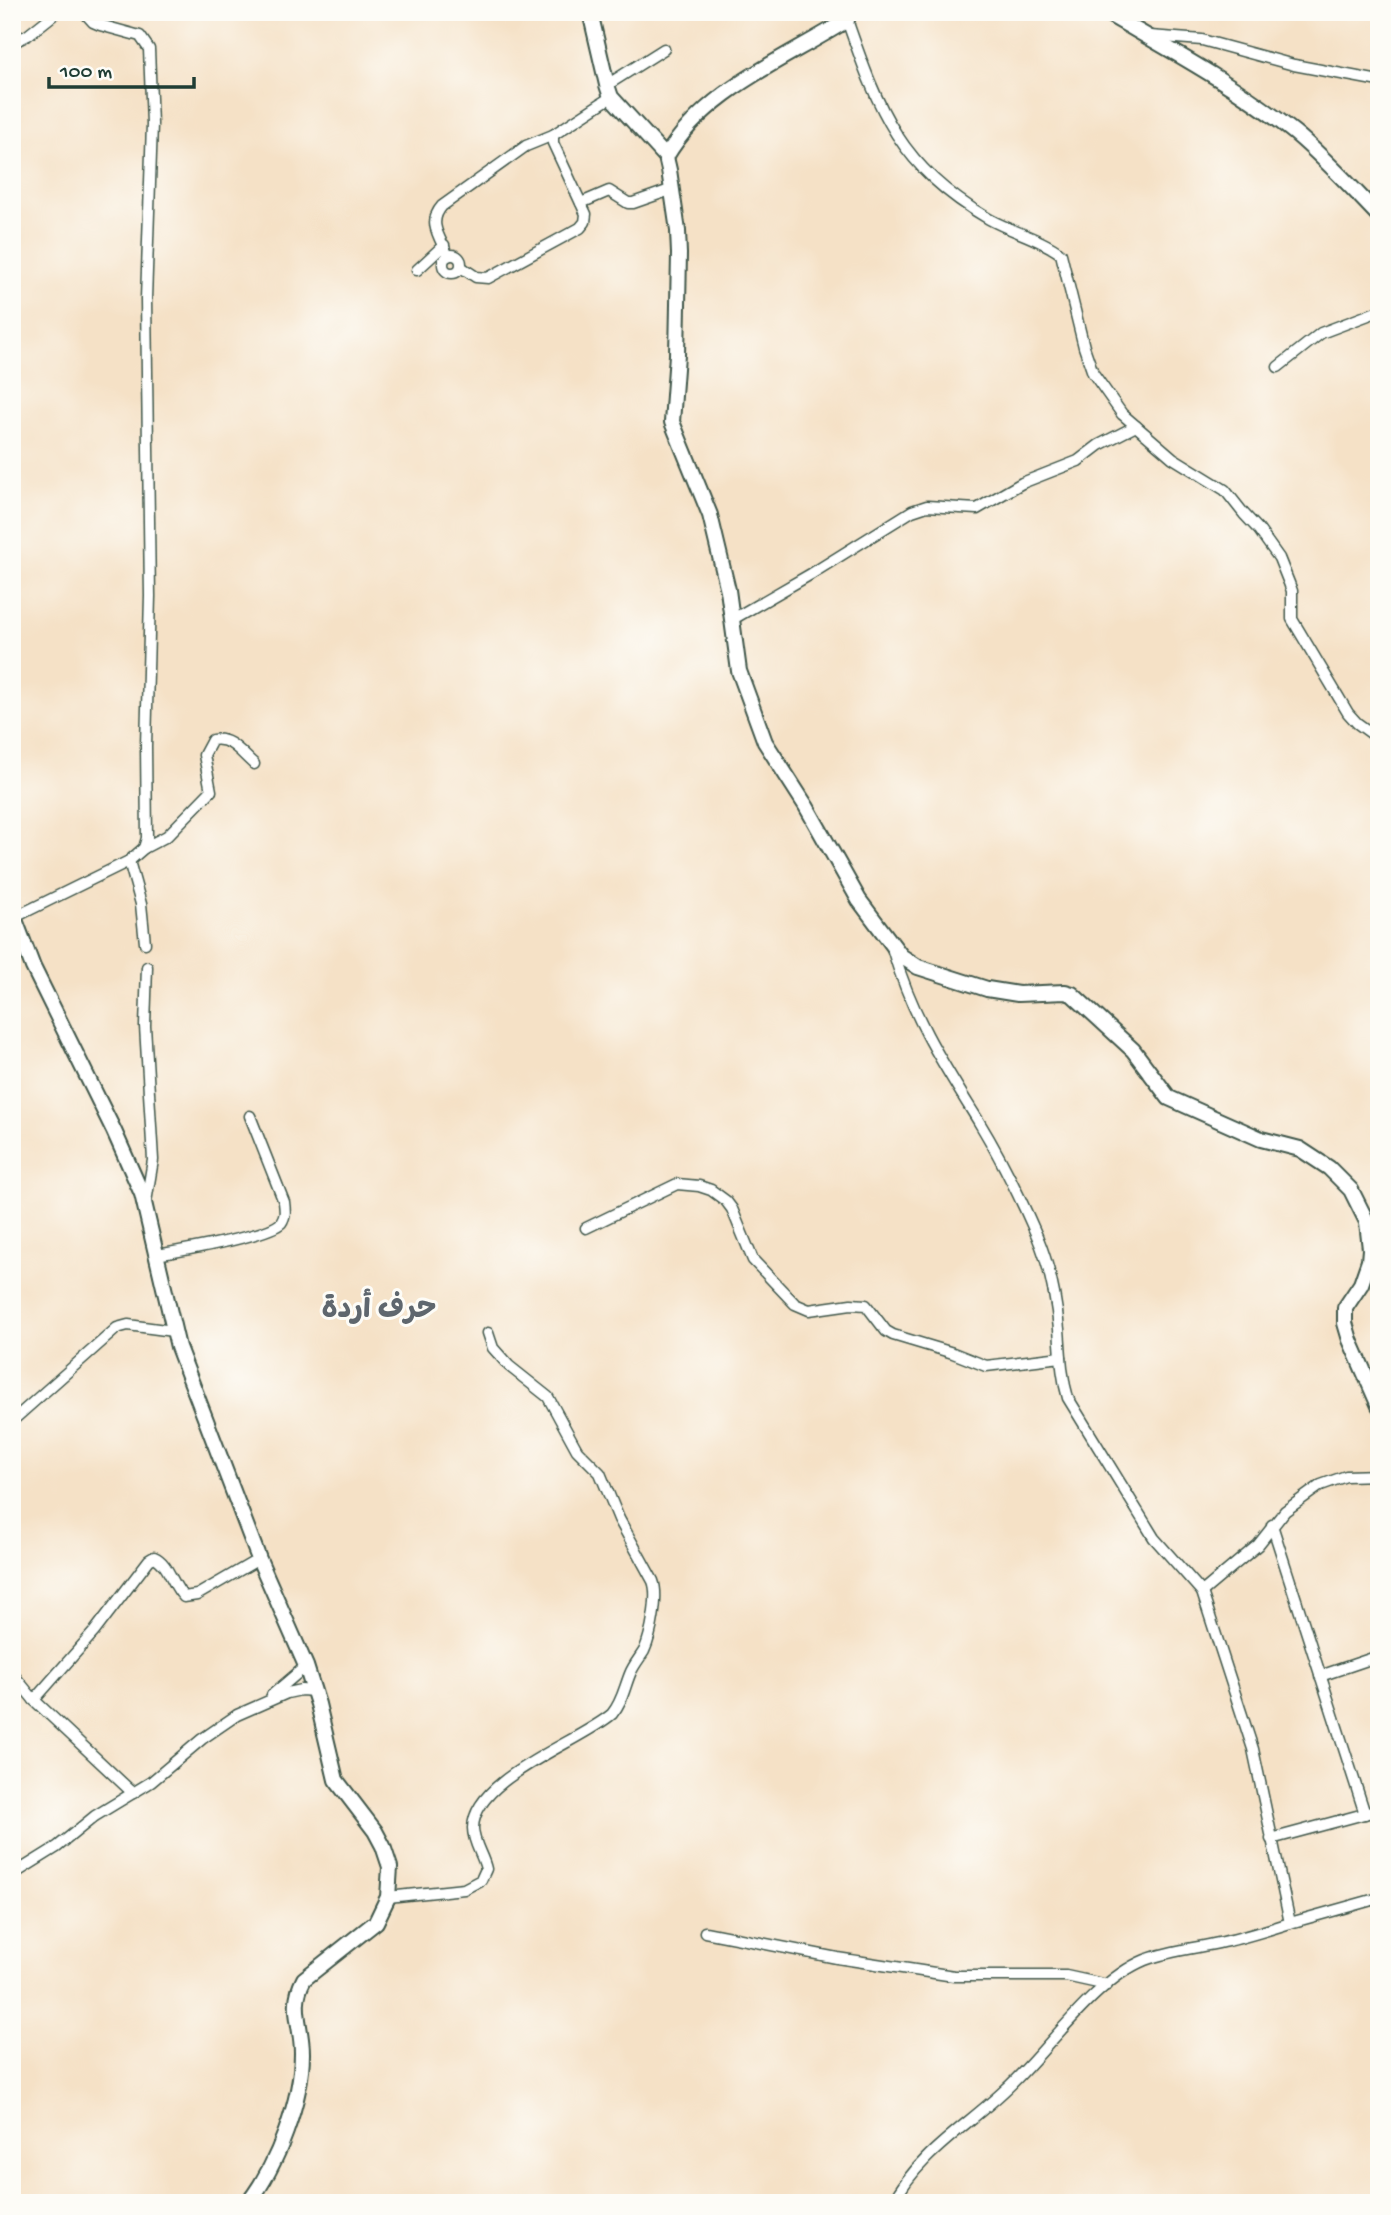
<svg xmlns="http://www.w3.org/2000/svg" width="1391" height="2215" font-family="'Gochi Hand','Playpen Sans Arabic',sans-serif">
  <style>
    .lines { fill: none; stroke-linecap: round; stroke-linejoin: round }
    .street-casing { stroke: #3f564a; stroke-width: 13 }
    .secondary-casing { stroke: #3f564a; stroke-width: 18 }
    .street { stroke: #fff; stroke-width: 10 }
    .secondary { stroke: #fff; stroke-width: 14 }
    .labels { text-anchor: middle; stroke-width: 6; stroke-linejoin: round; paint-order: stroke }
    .quarter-label { font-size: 30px; font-weight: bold; fill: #5f676e; stroke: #fdfcf7 }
  </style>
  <rect width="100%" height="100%" fill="#fdfcf7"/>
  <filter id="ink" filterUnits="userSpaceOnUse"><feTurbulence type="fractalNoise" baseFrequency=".0143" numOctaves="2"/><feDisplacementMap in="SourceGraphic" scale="14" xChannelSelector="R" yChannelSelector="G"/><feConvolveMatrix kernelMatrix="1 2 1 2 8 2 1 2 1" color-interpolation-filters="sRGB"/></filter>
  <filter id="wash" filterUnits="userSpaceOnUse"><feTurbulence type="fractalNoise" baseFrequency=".00686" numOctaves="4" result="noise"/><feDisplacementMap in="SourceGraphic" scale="28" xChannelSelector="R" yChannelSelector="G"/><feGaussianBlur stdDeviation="1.57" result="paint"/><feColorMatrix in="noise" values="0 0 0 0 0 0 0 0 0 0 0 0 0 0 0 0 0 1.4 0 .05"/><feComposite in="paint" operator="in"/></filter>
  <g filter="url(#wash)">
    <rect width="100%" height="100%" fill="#f5e1c6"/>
  </g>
  <g filter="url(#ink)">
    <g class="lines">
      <!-- street casing -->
      <g class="street-casing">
        <g id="street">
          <path d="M847,20C879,112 900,167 989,219C1012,232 1040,238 1061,254L1084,347L1093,373L1122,414L1173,458L1225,490L1244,514L1259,530L1279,558L1289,583L1292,591V619L1348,713L1357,723L1379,739"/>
          <path d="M1150,36L1202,40L1294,65L1379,81"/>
          <path d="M12,43L28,35L57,12"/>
          <path d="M607,85L664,49"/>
          <path d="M581,203L609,191L628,203H633L673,189"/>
          <circle cx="452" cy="264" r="9"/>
          <path d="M448,256C440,237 427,223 442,206L526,146L553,135L611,97"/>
          <path d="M461,267L476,277L488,278L580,228L585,222L586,214L553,143V135"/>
          <path d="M417,270L444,245"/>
          <path d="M1278,367L1321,333L1379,311"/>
          <path d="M733,619L811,574L912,511L927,506L977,509L1022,483L1078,461L1099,445L1136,426"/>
          <path d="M144,848L167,836L211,791L204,755L212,740C230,736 241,753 254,764"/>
          <path d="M129,861L141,904L145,943"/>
          <path d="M15,917L129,861L144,848L147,838L146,746L150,596L146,299L152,124L149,49L140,36L100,25L93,22L84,12"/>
          <path d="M893,951C913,1018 943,1064 979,1122C1001,1158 1020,1197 1037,1236C1050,1267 1056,1297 1059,1329C1061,1353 1061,1375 1068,1398L1154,1538L1202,1592L1253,1749L1290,1923L1379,1898"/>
          <path d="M146,1202L153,1160L145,1026L147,967"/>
          <path d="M586,1228L677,1184L699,1186L711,1190L726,1201L732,1209L753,1260L795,1304L809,1310L851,1304L866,1305L886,1331L893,1335L953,1353L986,1366L1061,1357"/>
          <path d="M157,1255C180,1251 268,1236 281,1223C286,1216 285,1210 284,1202L250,1116"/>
          <path d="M12,1421L117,1328L128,1325L173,1331"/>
          <path d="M1272,1525L1365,1814"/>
          <path d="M1202,1592L1258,1545L1285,1511L1321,1485L1346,1476L1379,1475"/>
          <path d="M12,1673L34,1700L133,1793"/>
          <path d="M1320,1676L1379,1656"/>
          <path d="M272,1695L306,1666"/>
          <path d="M34,1700L94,1632L149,1560L154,1557C169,1563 172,1586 184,1597L197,1595L259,1559"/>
          <path d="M1271,1839L1379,1810"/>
          <path d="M12,1875L57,1847L95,1816L151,1782L202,1739L237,1715L287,1693L301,1690L314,1691"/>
          <path d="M388,1897L464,1889L481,1880L486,1869C483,1855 473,1843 473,1828C474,1778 578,1743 612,1714C622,1702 624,1689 630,1674C633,1666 639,1659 644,1651C651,1636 659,1596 653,1581L619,1519L600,1473L577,1450L548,1397L509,1366L493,1348L488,1333"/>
          <path d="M705,1932L837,1958L954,1976H1066L1107,1985"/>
          <path d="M893,2203C917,2155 967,2126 1005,2090C1048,2051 1092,1982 1145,1960C1170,1950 1198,1948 1223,1942C1246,1937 1268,1930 1290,1923"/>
        </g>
      </g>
      <!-- secondary casing -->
      <g class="secondary-casing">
        <g id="secondary">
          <path d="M590,12L607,85L611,97L666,157L669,170L678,231L679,254L677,355L672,422L710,515L728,590L739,671L765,742L806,806L859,900L901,956L918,967L987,989L1018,994L1065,992L1072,994L1133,1050L1169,1098L1261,1139L1300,1149L1329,1168L1351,1190L1367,1222L1370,1249L1369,1261L1361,1284L1345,1308V1323L1350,1340L1379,1406"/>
          <path d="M1105,12C1170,50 1236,85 1295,133C1325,158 1352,188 1379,216"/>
          <path d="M666,157C705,90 784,60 847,20L846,12"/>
          <path d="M12,912L33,967L114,1131L142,1194L178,1347L259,1559L306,1666L318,1704L336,1780L375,1831L383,1846L390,1867L388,1897L376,1922L304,1979C289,2007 302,2024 302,2053C302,2100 277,2166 248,2203"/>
        </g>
      </g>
      <!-- street -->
      <use href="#street" class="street"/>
      <!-- secondary -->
      <use href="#secondary" class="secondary"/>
    </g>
  </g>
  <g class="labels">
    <!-- quarter labels -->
    <g class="quarter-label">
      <text x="379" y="1317">حرف أردة</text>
    </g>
  </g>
  <!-- margin -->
  <rect width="1391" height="2215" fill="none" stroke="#fdfcf7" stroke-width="42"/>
  <!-- scale -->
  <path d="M49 77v10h145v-10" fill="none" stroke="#1f3d34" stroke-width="3.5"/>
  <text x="60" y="77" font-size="21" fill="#1f3d34" stroke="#fdfcf7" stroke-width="5" paint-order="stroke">100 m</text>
</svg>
